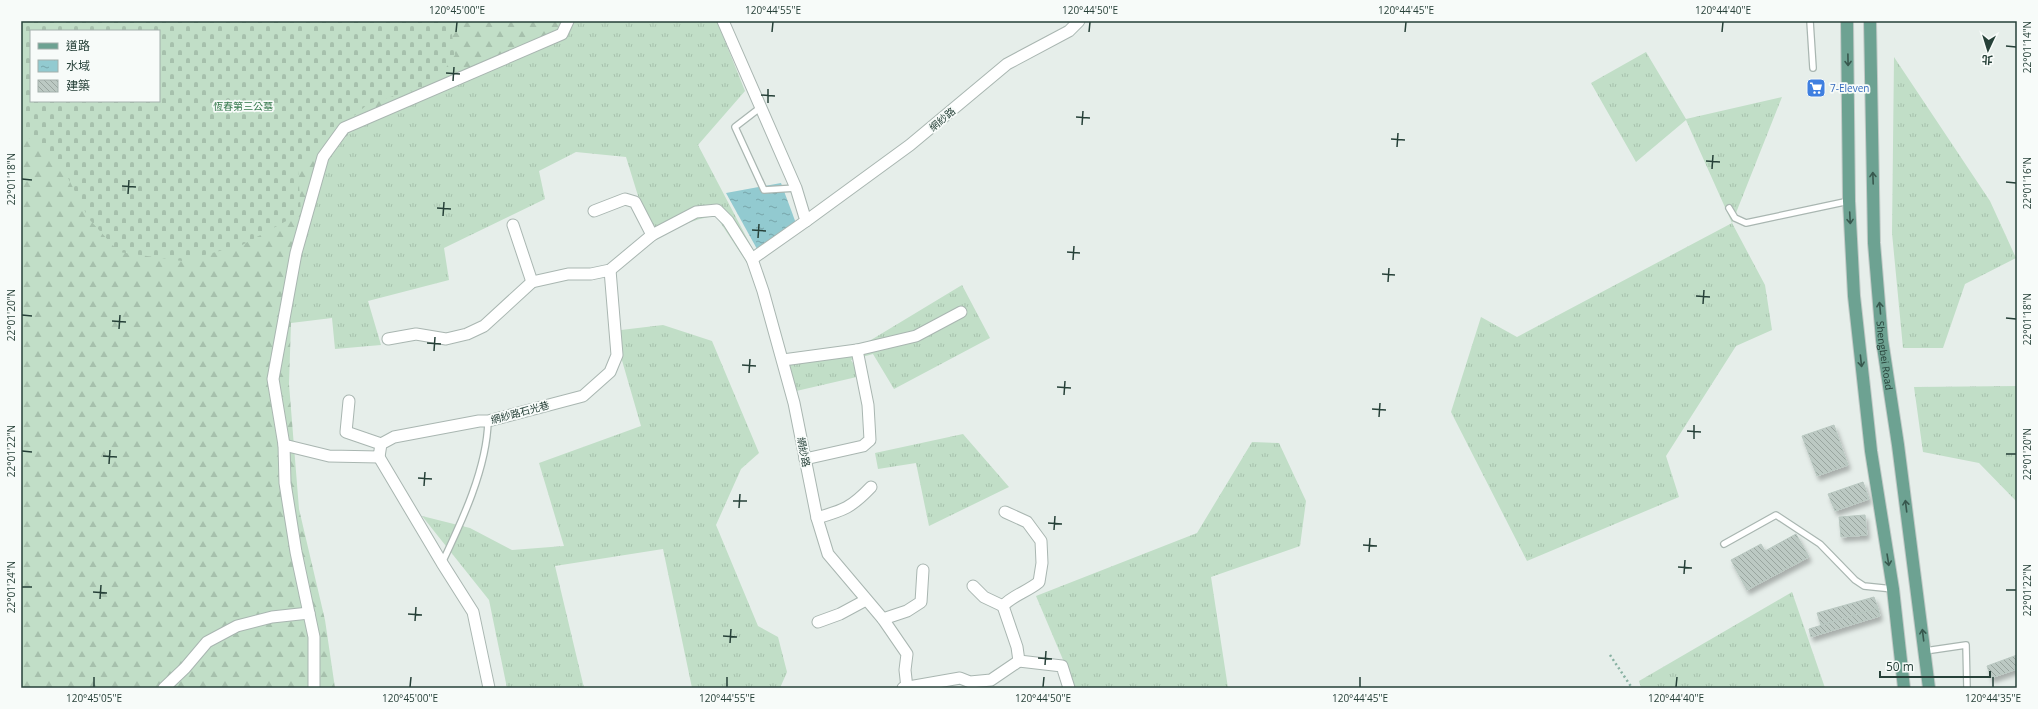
<svg xmlns="http://www.w3.org/2000/svg" width="2038" height="709" font-family="'Open Sans','Noto Sans TC',sans-serif">
  <style>
    .grass { fill: url(#grass-tufts) }
    .forest { fill: url(#forest-firs); fill-rule: evenodd }
    .cemetery { fill: url(#cemetery-stones); fill-rule: evenodd }
    .water { fill: url(#water-ripples) }
    .building { fill: url(#building-back-hatch); stroke: #b9c8c1; filter: url(#shadow) }
    .lines { fill: none; stroke-linecap: round; stroke-linejoin: round }
    .service-casing { stroke: #a9b6b1; stroke-width: 8 }
    .minor-casing { stroke: #a9b6b1; stroke-width: 13 }
    .primary-casing { stroke: #c2cac7; stroke-width: 14 }
    .path { stroke: #88b1a2; stroke-width: 2.5; stroke-dasharray: 2 3; stroke-linecap: butt }
    .service { stroke: #fff; stroke-width: 5.5 }
    .minor { stroke: #fff; stroke-width: 11 }
    .primary { stroke: #6da292; stroke-width: 12 }
    .oneway { stroke: #38584e }
    .ticks { fill: none; stroke: #264038; stroke-width: 1.5 }
    .labels { text-anchor: middle; stroke-width: 3.5; stroke-linejoin: round; paint-order: stroke }
    .shop-label { font-size: 10px; fill: #366cbe; stroke: #f7fbf9; text-anchor: start }
    .park-label { font-size: 10px; fill: #317648; stroke: #f7fbf9 }
    .street-label { font-size: 10px; fill: #264038; stroke: #f7fbf9 }
    .neatline { fill: none; stroke: #264038; stroke-width: 1.5 }
    .ticks-label { font-size: 10px; text-anchor: middle; fill: #264038 }
  </style>
  <defs>
    <pattern id="grass-tufts" width="24" height="20" patternUnits="userSpaceOnUse"><rect width="24" height="20" fill="#c1dec7"/><path d="M3 7l-1-3M5 7V3M7 7l1-3M15 17l-1-3M17 17v-4M19 17l1-3" fill="none" stroke="#a6c0ac"/></pattern>
    <pattern id="forest-firs" width="22" height="20" patternUnits="userSpaceOnUse"><rect width="22" height="20" fill="#c1dec7"/><path d="M5 1l3.5 6h-7zM16 11l3.5 6h-7z" fill="#a6c0ac"/></pattern>
    <pattern id="cemetery-stones" width="16" height="16" patternUnits="userSpaceOnUse"><rect width="16" height="16" fill="#c1dec7"/><path d="M2 7V4a2 2 0 0 1 4 0v3zM10 15v-3a2 2 0 0 1 4 0v3z" fill="#a6c0ac"/></pattern>
    <pattern id="water-ripples" width="26" height="14" patternUnits="userSpaceOnUse"><rect width="26" height="14" fill="#92cad0"/><path d="M2 4q2-2 4 0t4 0M15 11q2-2 4 0t4 0" fill="none" stroke="#77a5aa"/></pattern>
    <pattern id="building-back-hatch" width="6" height="6" patternUnits="userSpaceOnUse"><rect width="6" height="6" fill="#bcc9c3"/><path d="M-1 5l2 2M0 0l6 6M5-1l2 2" fill="none" stroke="#99a59f"/></pattern>
    <filter id="shadow"><feDropShadow dx="2.5" dy="4.5" stdDeviation="2" flood-color="#0004"/></filter>
  </defs>
  <rect width="100%" height="100%" fill="#e6eeea"/>
  <!-- grass -->
  <g class="grass">
    <path d="M570,21H717L745,91L698,145L760,263L751,269L716,216C693,218 671,230 652,241L626,157L576,152L539,171L545,199L444,248L449,280L368,301L381,345L335,349L332,318L291,323L290,268L323,157L371,115Z"/>
    <path d="M1646,52L1686,119L1782,97L1732,223L1765,285L1772,330L1736,346L1666,456L1679,497L1527,561L1451,412L1481,317L1517,337L1732,223L1686,120L1636,162L1591,83Z"/>
    <path d="M1894,57L1990,201L2016,258L1965,284L1943,348H1903L1892,233Z"/>
    <path d="M962,285L990,338L894,389L873,354L851,360L861,376L792,392L787,364L866,343Z"/>
    <path d="M663,325L712,341L759,453L741,469L716,525L758,626L778,637L787,672L780,688H692L663,549L555,566L584,688H507L489,600L422,516L470,528L512,550L564,546L539,463L641,426L621,357V330Z"/>
    <path d="M2017,386V502L1979,463L1923,452L1914,387Z"/>
    <path d="M963,434L1009,487L929,526L916,463L878,469L875,453Z"/>
    <path d="M1252,442L1279,443L1306,501L1300,546L1211,577L1228,688H1075L1036,596L1197,533Z"/>
    <path d="M1792,592L1825,688H1641L1639,681Z"/>
  </g>
  <!-- forest -->
  <path class="forest" d="M21,21H570L562,34L371,115L323,157L296,253L291,323L289,384L299,509L325,620L335,688H21ZM31,31H159V101H31Z"/>
  <!-- cemetery -->
  <path class="cemetery" d="M21,21H450L455,55L435,83L368,104L335,132L298,170L301,213L242,245L182,261L119,252L89,219L66,174L42,145L21,134ZM31,31H159V101H31Z"/>
  <!-- water -->
  <path class="water" d="M781,183L797,226L757,249L726,193Z"/>
  <!-- building -->
  <g class="building">
    <path d="M1834,425L1848,465L1817,476L1802,436Z"/>
    <path d="M1863,482L1869,499L1835,511L1828,494Z"/>
    <path d="M1865,515L1867,535L1841,537L1839,517Z"/>
    <path d="M1796,534L1809,557L1747,590L1731,560L1761,544L1765,551Z"/>
    <path d="M1874,597L1878,608L1821,625L1817,613Z"/>
    <path d="M1878,608L1880,616L1811,637L1809,629Z"/>
    <path d="M2017,655V669L1991,678L1987,666Z"/>
  </g>
  <g class="lines">
    <!-- service casing -->
    <g class="service-casing">
      <g id="service">
        <path d="M1810,21L1813,68"/>
        <path d="M761,107L735,127L764,190L796,188"/>
        <path d="M1729,208L1735,218L1746,223L1849,201"/>
        <path d="M1724,544L1776,515L1820,544L1855,580L1864,586L1893,589"/>
        <path d="M442,563C462,521 487,468 488,421"/>
        <path d="M1925,651L1966,645L1967,688"/>
      </g>
    </g>
    <!-- minor casing -->
    <g class="minor-casing">
      <g id="minor">
        <path d="M723,21L796,188L806,221L752,259"/>
        <path d="M594,211L625,199L635,202L652,235"/>
        <path d="M806,221L910,145L1007,64L1069,31L1079,21"/>
        <path d="M513,225L532,282"/>
        <path d="M388,339L416,334L446,339L467,334L484,326L532,282L568,274H591L610,270L652,235L696,212L717,210L728,221L752,259L763,291L794,403L817,518L828,554L883,619L907,654L905,670L907,688"/>
        <path d="M783,360L857,350L916,336L961,312"/>
        <path d="M349,401L346,432L381,444"/>
        <path d="M284,445L329,456L379,457L381,444L394,437L479,421H488L583,396L610,372L617,355L610,270"/>
        <path d="M379,457L442,563L473,612L489,688"/>
        <path d="M805,459L863,446L870,440L868,405L857,350"/>
        <path d="M817,518C844,510 851,508 871,487"/>
        <path d="M973,586L984,597L1003,606"/>
        <path d="M883,619L907,611L921,602L923,570"/>
        <path d="M818,622L840,614L866,600"/>
        <path d="M1019,661L1062,666L1069,688"/>
        <path d="M164,688L185,668L207,642L237,626L272,617L309,613"/>
        <path d="M314,688V637L296,552L285,483L284,445L273,379L296,253L323,157L344,128L562,34L568,21"/>
        <path d="M903,688L960,678L970,682L991,680L1019,661L1017,647L1003,606C1013,595 1027,592 1039,582L1042,563L1041,541L1027,522L1005,512"/>
      </g>
    </g>
    <!-- primary casing -->
    <g class="primary-casing">
      <g id="primary">
        <path d="M1847,21L1849,201L1854,296L1871,451L1893,589L1904,688"/>
        <path id="s1" d="M1870,21L1874,243L1882,340L1898,445L1929,688"/>
      </g>
    </g>
    <!-- path -->
    <path class="path" d="M1610,655L1632,688"/>
    <!-- service -->
    <use href="#service" class="service"/>
    <!-- minor -->
    <use href="#minor" class="minor"/>
    <!-- primary -->
    <use href="#primary" class="primary"/>
  </g>
  <!-- one-way arrows -->
  <defs><path id="oneway-shaft" d="M-6 0H5M1.5-3L5.5 0L1.5 3" fill="none" stroke-width="1.6" stroke-linecap="round" stroke-linejoin="round"/></defs>
  <g class="oneway">
    <use href="#oneway-shaft" transform="translate(1848 60) rotate(89)"/>
    <use href="#oneway-shaft" transform="translate(1873 178) rotate(-92)"/>
    <use href="#oneway-shaft" transform="translate(1850 218) rotate(87)"/>
    <use href="#oneway-shaft" transform="translate(1880 308) rotate(-95)"/>
    <use href="#oneway-shaft" transform="translate(1861 361) rotate(84)"/>
    <use href="#oneway-shaft" transform="translate(1906 506) rotate(-97)"/>
    <use href="#oneway-shaft" transform="translate(1888 560) rotate(81)"/>
    <use href="#oneway-shaft" transform="translate(1923 635) rotate(-97)"/>
  </g>
  <!-- ticks -->
  <path class="ticks" d="M456,32L457,22M772,32L773,22M1089,32L1090,22M1405,32L1406,22M1722,32L1723,22M2006,46L2016,47M446,73L460,74M453,81L454,67M761,95L775,96M768,103V89M1076,117L1090,118M1082,125L1083,111M1391,139L1405,140M1397,147L1398,133M1706,161L1720,162M1712,169L1713,155M22,179L32,180M2006,182L2016,183M122,186L136,187M128,194L129,180M437,208L451,209M443,216L444,202M752,230L766,231M758,238L759,224M1067,252L1080,253M1073,260L1074,246M1382,274L1395,275M1388,282L1389,268M1696,296L1710,297M1703,304L1704,290M22,315L32,316M2006,318L2016,319M112,321L126,322M119,329L120,315M427,343L441,344M434,351L435,337M742,365L756,366M749,373L750,359M1057,387L1071,388M1064,395L1065,381M1372,409L1386,410M1379,417L1380,403M1687,431L1701,432M1694,439V425M22,451L32,452M2006,454H2016M103,456L117,457M109,464L110,450M418,478L432,479M424,486L425,472M733,501H747M739,508L740,494M1048,523L1062,524M1054,530L1055,516M1363,545L1377,546M1369,552L1370,538M1678,567L1692,568M1684,574L1685,560M22,587H32M2006,590H2016M93,592L107,593M100,599L101,585M408,614L422,615M415,621L416,607M723,636L737,637M730,643L731,629M1038,658L1052,659M1045,665L1046,651M94,687V677M410,687L411,677M727,687V677M1043,687L1044,677M1360,687V677M1676,687L1677,677M1993,687V677"/>
  <!-- icons -->
  <defs>
    <g id="supermarket-square" transform="scale(1)"><rect x="-9" y="-9" width="18" height="18" rx="4" fill="#3f7fe0" stroke="#f7fbf9"/><path d="M-6-5.5h2.5l.6 2H6L4.5 2H-2.5L-4.4-4H-6ZM-1.5 3.2a1.3 1.3 0 1 0 .1 0ZM3 3.2a1.3 1.3 0 1 0 .1 0Z" fill="#fff"/></g>
  </defs>
  <g fill-rule="evenodd">
    <use href="#supermarket-square" x="1816" y="88"/>
  </g>
  <g class="labels">
    <!-- shop labels -->
    <g class="shop-label">
      <text x="1830" y="92">7-Eleven</text>
    </g>
    <!-- park labels -->
    <g class="park-label">
      <text x="243" y="110">恆春第三公墓</text>
    </g>
    <!-- street labels -->
    <g class="street-label">
      <text transform="translate(942 119) rotate(-40)" y="4">網紗路</text>
      <text dy="4" stroke="none"><textPath href="#s1" startOffset="335">Shengbei Road</textPath></text>
      <text transform="translate(520 412) rotate(-15)" y="4">網紗路石光巷</text>
      <text transform="translate(804 452) rotate(79)" y="4">網紗路</text>
    </g>
  </g>
  <!-- border -->
  <rect width="2038" height="709" fill="none" stroke="#f7fbf9" stroke-width="44"/>
  <!-- legend -->
  <rect x="30" y="30" width="130" height="72" fill="#f7fbf9" stroke="#a3b0ac"/>
  <rect x="38" y="43" width="20" height="6" fill="#6da292" stroke="#a3b0ac"/>
  <text x="66" y="50" font-size="12" fill="#264038">道路</text>
  <rect x="38" y="60" width="20" height="12" fill="url(#water-ripples)" stroke="#a3b0ac"/>
  <text x="66" y="70" font-size="12" fill="#264038">水域</text>
  <rect x="38" y="80" width="20" height="12" fill="url(#building-back-hatch)" stroke="#a3b0ac"/>
  <text x="66" y="90" font-size="12" fill="#264038">建築</text>
  <!-- north arrow -->
  <g transform="translate(1988 50) rotate(184)" stroke="#f7fbf9" stroke-width="3" paint-order="stroke">
  <path d="M0-3L7 15L0 10L-7 15Z" fill="#264038"/>
  <text y="-6" font-size="11" font-weight="bold" text-anchor="middle" fill="#264038">北</text>
  </g>
  <!-- scale -->
  <path d="M1880 671v6h110v-6" fill="none" stroke="#264038" stroke-width="2"/>
  <text x="1886" y="671" font-size="12" fill="#264038" stroke="#f7fbf9" stroke-width="3" paint-order="stroke">50 m</text>
  <rect x="22" y="22" width="1994" height="665" class="neatline"/>
  <g class="ticks-label">
    <text x="457" y="14">120°45'00"E</text>
    <text x="773" y="14">120°44'55"E</text>
    <text x="1090" y="14">120°44'50"E</text>
    <text x="1406" y="14">120°44'45"E</text>
    <text x="1723" y="14">120°44'40"E</text>
    <text transform="translate(2027 47) rotate(-90)" y="4">22°01'14"N</text>
    <text transform="translate(11 179) rotate(-90)" y="4">22°01'18"N</text>
    <text transform="translate(2027 183) rotate(-90)" y="4">22°01'16"N</text>
    <text transform="translate(11 315) rotate(-90)" y="4">22°01'20"N</text>
    <text transform="translate(2027 319) rotate(-90)" y="4">22°01'18"N</text>
    <text transform="translate(11 451) rotate(-90)" y="4">22°01'22"N</text>
    <text transform="translate(2027 454) rotate(-90)" y="4">22°01'20"N</text>
    <text transform="translate(11 587) rotate(-90)" y="4">22°01'24"N</text>
    <text transform="translate(2027 590) rotate(-90)" y="4">22°01'22"N</text>
    <text x="94" y="702">120°45'05"E</text>
    <text x="410" y="702">120°45'00"E</text>
    <text x="727" y="702">120°44'55"E</text>
    <text x="1043" y="702">120°44'50"E</text>
    <text x="1360" y="702">120°44'45"E</text>
    <text x="1676" y="702">120°44'40"E</text>
    <text x="1993" y="702">120°44'35"E</text>
  </g>
</svg>
